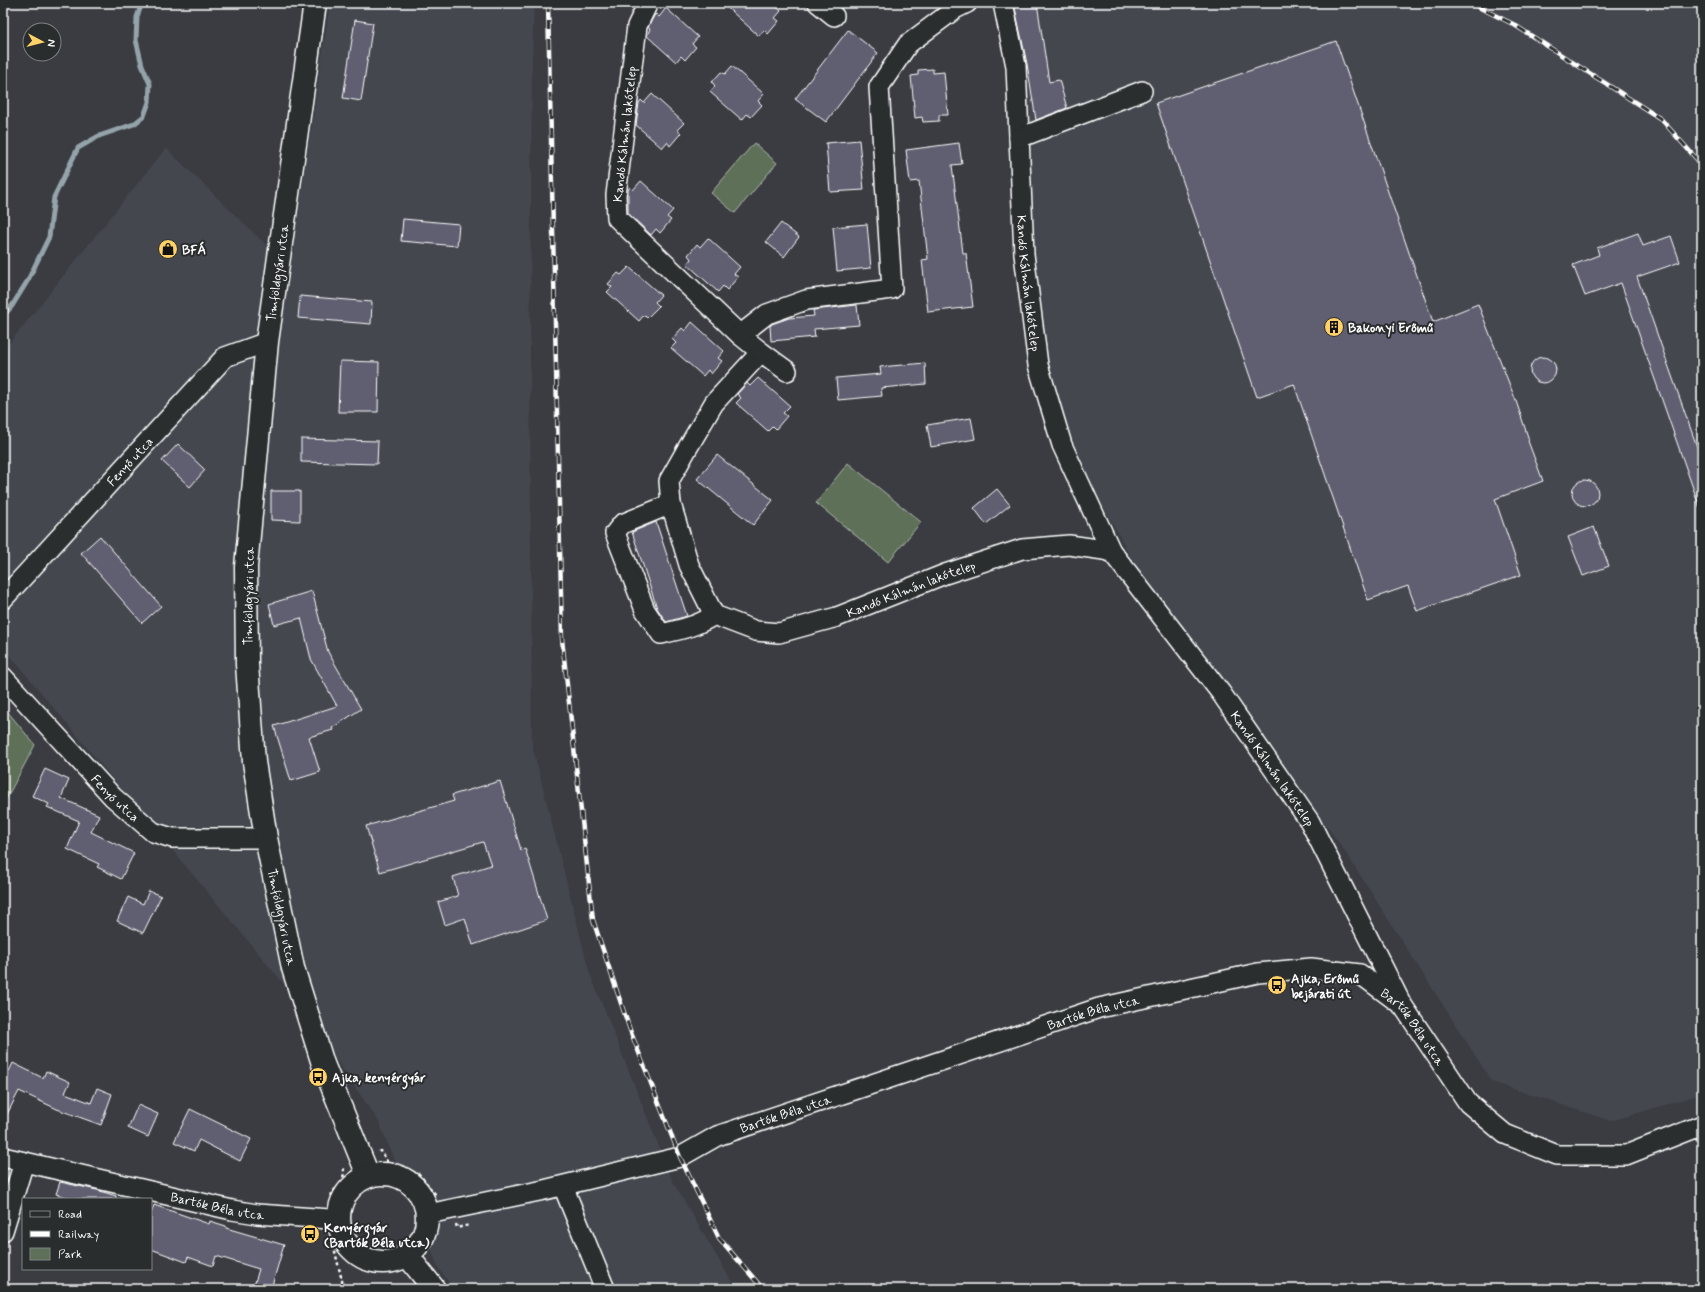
<svg xmlns="http://www.w3.org/2000/svg" width="1705" height="1292" font-family="Mynerve,sans-serif">
  <style>
    .built { fill: #454650 }
    .green { fill: #5e7059; stroke: #aeb8ac }
    .lines { fill: none; stroke-linecap: round; stroke-linejoin: round }
    .stream { stroke: #94a4aa; stroke-width: 5 }
    .building { fill: #5e5f71; stroke: #fff }
    .minor-casing { stroke: #fff; stroke-width: 22 }
    .major-casing { stroke: #fff; stroke-width: 25 }
    .path { stroke: #fff; stroke-width: 2.5; stroke-dasharray: 3 3; stroke-linecap: butt }
    .minor { stroke: #2a2d2e; stroke-width: 19 }
    .major { stroke: #2a2d2e; stroke-width: 22 }
    .rail-casing { stroke: #fff; stroke-width: 4.5 }
    .rail { stroke: #2a2d2e; stroke-width: 3; stroke-dasharray: 9; stroke-linecap: butt }
    .labels { text-anchor: middle; stroke-width: 4; stroke-linejoin: round; paint-order: stroke }
    .street-label { font-size: 13px; fill: #fff; stroke: #2a2d2e }
    .poi-label { font-size: 13px; font-weight: bold; fill: #fff; stroke: #2a2d2e; text-anchor: start }
  </style>
  <rect width="100%" height="100%" fill="#3a3c42"/>
  <filter id="ink" filterUnits="userSpaceOnUse"><feTurbulence type="fractalNoise" baseFrequency=".025" numOctaves="2"/><feDisplacementMap in="SourceGraphic" scale="8" xChannelSelector="R" yChannelSelector="G"/><feConvolveMatrix kernelMatrix="1 2 1 2 8 2 1 2 1" color-interpolation-filters="sRGB"/></filter>
  <g filter="url(#ink)">
    <!-- built -->
    <g class="built">
      <path d="M330,3H534L532,62L530,355L532,744L589,971L673,1182L736,1289H454L439,1269L379,1122L283,983L3,647V351L166,148L290,268Z"/>
      <path d="M1011,3H1702V1094L1611,1121L1492,1082L1342,847L1152,596L1065,436L1032,291Z"/>
    </g>
    <!-- green -->
    <g class="green">
      <path d="M754,143L777,163L735,213L711,193Z"/>
      <path d="M848,463L921,522L888,562L816,503Z"/>
      <path d="M3,706L35,745L3,805Z"/>
      <path d="M1702,1282V1289H1683Z"/>
    </g>
    <g class="lines">
      <!-- stream -->
      <path class="stream" d="M3,316L12,306L28,280L49,237L54,197L78,148L99,136L134,124L144,116L149,102L150,84L142,65L136,40L137,17L142,3"/>
    </g>
    <!-- building -->
    <g class="building">
      <path d="M722,3H772L781,11L775,18L779,21L768,34L764,30L759,36Z"/>
      <path d="M1014,3H1037L1049,82L1059,80L1067,108L1036,120L1027,64Z"/>
      <path d="M666,8L698,37L692,44L696,47L685,60L681,56L676,62L647,36L650,29L648,27L654,16L656,14L659,17Z"/>
      <path d="M355,20L373,23L361,101L343,98Z"/>
      <path d="M848,30L878,53L826,122L795,99Z"/>
      <path d="M1336,41L1433,322L1478,304L1516,401L1529,440L1528,441L1543,481L1495,499L1521,575L1417,611L1408,586L1368,600L1294,384L1257,397L1156,103Z"/>
      <path d="M732,66L764,94L758,101L762,105L751,117L747,114L742,120L710,92L715,86L712,82L721,72L725,74Z"/>
      <path d="M933,69V73L944,72L948,115H939V121L923,122L922,117L915,118L911,76L918,75V70Z"/>
      <path d="M652,94L684,123L677,130L681,133L670,146L667,142L662,148L636,125L639,103L641,100L644,103Z"/>
      <path d="M859,140L864,190L830,192L826,143Z"/>
      <path d="M959,143L962,164L952,165L963,253H966L973,307L928,312L922,260L928,259L919,181L910,182L906,150Z"/>
      <path d="M641,181L673,210L667,217L671,220L660,233L656,229L651,235L628,213V190L630,187L633,190Z"/>
      <path d="M403,219L459,224L457,246L401,241Z"/>
      <path d="M781,223L799,237L784,257L766,242Z"/>
      <path d="M867,224L871,268L837,271L833,227Z"/>
      <path d="M1638,233L1643,246L1671,236L1680,262L1637,277L1702,461V508H1700L1621,283L1585,296L1573,265L1599,255L1597,248Z"/>
      <path d="M708,238L740,267L734,274L738,277L727,290L723,286L718,292L687,264L691,259L688,255L697,244L700,247Z"/>
      <path d="M629,267L661,295L655,302L659,306L647,318L644,315L639,321L607,292L612,287L608,284L618,273L621,275Z"/>
      <path d="M300,296L372,302L371,324L298,318Z"/>
      <path d="M857,305L859,325L814,329L815,337L771,341L770,326L772,324L789,318L814,316L813,310Z"/>
      <path d="M692,322L724,351L718,358L722,361L711,374L708,370L703,376L671,348L676,343L672,339L682,328L685,331Z"/>
      <circle cx="1543" cy="370" r="13"/>
      <path d="M340,361L379,362L378,412H338Z"/>
      <path d="M925,363L926,384L881,388L882,396L838,400L836,378L881,374L880,367Z"/>
      <path d="M758,378L790,406L783,413L787,416L776,429L773,426L768,431L736,403L741,398L737,394L747,383L750,386Z"/>
      <path d="M971,418L975,439L931,447L927,425Z"/>
      <path d="M301,439L378,441L377,464L301,462Z"/>
      <path d="M178,444L205,470L190,487L162,461Z"/>
      <path d="M717,455L773,500L753,525L697,479Z"/>
      <circle cx="1585" cy="493" r="13"/>
      <path d="M997,489L1010,505L986,524L974,508Z"/>
      <path d="M271,491H300V521L271,520Z"/>
      <path d="M656,522L687,616L666,622L657,608L632,532Z"/>
      <path d="M1594,527L1609,566L1583,576L1568,537Z"/>
      <path d="M100,536L161,606L142,623L81,553Z"/>
      <path d="M312,591L328,652L361,709L332,728L333,730L309,737L320,772L291,781L274,726L337,706L311,659L301,618L274,625L269,604Z"/>
      <path d="M45,769L69,780L61,798L99,815L91,832L134,853L121,879L97,867L99,864L67,849L79,821L47,807L49,804L32,796Z"/>
      <path d="M500,781L521,850L525,848L547,920L473,945L465,918L445,925L438,902L458,896L453,877L491,865L483,842L380,872L366,826L454,801L452,795Z"/>
      <path d="M149,891L161,896L143,933L117,921L128,897L143,904Z"/>
      <path d="M13,1063L43,1078L46,1071L70,1082L65,1093L91,1103L97,1088L112,1094L101,1125L57,1109L19,1091L3,1122V1084Z"/>
      <path d="M138,1105L158,1114L148,1137L128,1128Z"/>
      <path d="M190,1109L251,1139L240,1161L199,1140L194,1151L174,1142Z"/>
      <path d="M60,1182L97,1190L116,1196V1199H73L56,1194Z"/>
      <path d="M154,1205L209,1224L210,1221L226,1226V1228L284,1245L271,1289H253L259,1269L216,1256L213,1266L188,1257L186,1262L151,1249V1214Z"/>
    </g>
    <g class="lines">
      <!-- minor casing -->
      <g class="minor-casing">
        <g id="minor">
          <path id="s1" d="M648,3L637,26L616,195L617,218L740,335L761,352L714,403L687,449L669,481L671,504L689,565L714,615L756,631L779,633L837,617L945,574L1022,549L1069,545L1111,551"/>
          <path d="M818,3L834,16"/>
          <path id="s2" d="M1003,3L1016,66L1024,254L1038,365L1062,445L1111,551L1221,693L1310,822L1401,1003"/>
          <path d="M1019,138L1142,91"/>
          <path d="M740,335L767,314L806,300L892,289L879,87L908,44L955,9L967,3"/>
          <path d="M761,352L787,371"/>
          <path d="M671,504L622,524L615,533L645,610L661,634C679,630 698,626 714,615"/>
          <path id="s3" d="M3,599L225,357L267,342"/>
          <path id="s4" d="M3,677L113,797L153,832L172,838H266"/>
          <path id="s5" d="M3,1157L232,1210L257,1214L330,1219L339,1223"/>
          <path d="M563,1186L605,1289"/>
          <path id="s6" d="M428,1214L544,1190L680,1157L717,1136L1099,1008L1258,973L1311,968L1360,974L1403,1006L1468,1103L1505,1134L1557,1155H1626L1702,1125"/>
          <path d="M3,1231L24,1162"/>
        </g>
      </g>
      <!-- major casing -->
      <g class="major-casing">
        <g id="major">
          <path id="s7" d="M315,3L267,342L246,567L247,664L254,762L266,838L293,968L323,1064L368,1175"/>
          <circle cx="383" cy="1218" r="44"/>
          <path d="M407,1255L434,1289"/>
        </g>
      </g>
      <!-- path -->
      <g class="path">
        <path d="M379,1152L381,1151L388,1163L419,1174L436,1195"/>
        <path d="M331,1202L332,1192L343,1183L344,1167"/>
        <path d="M456,1224L457,1228L469,1225"/>
        <path d="M332,1239L344,1289"/>
      </g>
      <!-- minor -->
      <use href="#minor" class="minor"/>
      <!-- major -->
      <use href="#major" class="major"/>
      <!-- rail casing -->
      <g class="rail-casing">
        <g id="rail">
          <path d="M548,3L562,639L593,920L630,1030L680,1157L719,1238L763,1289"/>
          <path d="M1470,3L1513,24L1661,119L1702,165"/>
        </g>
      </g>
      <!-- rail -->
      <use href="#rail" class="rail"/>
    </g>
  </g>
  <!-- icons -->
  <defs>
    <g id="shop-disc" transform="scale(1)"><circle r="9.5" fill="#ffd166" stroke="#2a2d2e"/><path d="M-5-2.5h2.3a2.7 3.5 0 0 1 5.4 0H5L5.5 6h-11ZM-1.5-2.5h3a1.5 2.3 0 0 0-3 0Z" fill="#111"/></g>
    <g id="building-disc" transform="scale(1)"><circle r="9.5" fill="#ffd166" stroke="#2a2d2e"/><path d="M-4-6H4V6H1V3H-1V6H-4ZM-2.5-4.3h1.7v1.8h-1.7ZM.8-4.3h1.7v1.8H.8ZM-2.5-1h1.7V.8h-1.7ZM.8-1h1.7V.8H.8Z" fill="#111"/></g>
    <g id="bus-disc" transform="scale(1)"><circle r="9.5" fill="#ffd166" stroke="#2a2d2e"/><path d="M-5-6H5V4H4V6H2V4H-2V6H-4V4H-5ZM-3.5-4V0h7V-4ZM-3.5 1.2v1.5H-2V1.2ZM2 1.2v1.5H3.5V1.2Z" fill="#111"/></g>
  </defs>
  <g fill-rule="evenodd">
    <use href="#shop-disc" x="168" y="249"/>
    <use href="#building-disc" x="1334" y="327"/>
    <use href="#bus-disc" x="1277" y="985"/>
    <use href="#bus-disc" x="318" y="1077"/>
    <use href="#bus-disc" x="310" y="1234"/>
  </g>
  <g class="labels">
    <!-- street labels -->
    <g class="street-label">
      <text transform="translate(624 134) rotate(-84)" y="5">Kandó Kálmán lakótelep</text>
      <text transform="translate(277 273) rotate(-82)" y="5">Timföldgyári utca</text>
      <text dy="5" stroke="none"><textPath href="#s2" startOffset="282">Kandó Kálmán lakótelep</textPath></text>
      <text dy="5" stroke="none"><textPath href="#s3" startOffset="187">Fenyő utca</textPath></text>
      <text dy="5" stroke="none"><textPath href="#s1" startOffset="925">Kandó Kálmán lakótelep</textPath></text>
      <text transform="translate(248 596) rotate(-89)" y="5">Timföldgyári utca</text>
      <text dy="5" stroke="none"><textPath href="#s2" startOffset="836">Kandó Kálmán lakótelep</textPath></text>
      <text dy="5" stroke="none"><textPath href="#s4" startOffset="165">Fenyő utca</textPath></text>
      <text dy="5" stroke="none"><textPath href="#s7" startOffset="921">Timföldgyári utca</textPath></text>
      <text dy="5" stroke="none"><textPath href="#s6" startOffset="697">Bartók Béla utca</textPath></text>
      <text dy="5" stroke="none"><textPath href="#s6" startOffset="1045">Bartók Béla utca</textPath></text>
      <text dy="5" stroke="none"><textPath href="#s6" startOffset="373">Bartók Béla utca</textPath></text>
      <text dy="5" stroke="none"><textPath href="#s5" startOffset="220">Bartók Béla utca</textPath></text>
    </g>
    <!-- poi labels -->
    <g class="poi-label">
      <text x="182" y="254">BFÁ</text>
      <text x="1348" y="332">Bakonyi Erőmű</text>
      <text x="1291" y="983">Ajka, Erőmű<tspan x="1291" dy="15">bejárati út</tspan></text>
      <text x="332" y="1082">Ajka, kenyérgyár</text>
      <text x="324" y="1232">Kenyérgyár<tspan x="324" dy="15">(Bartók Béla utca)</tspan></text>
    </g>
  </g>
  <!-- margin -->
  <rect width="1705" height="1292" fill="none" stroke="#2a2d2e" stroke-width="16"/>
  <rect x="8" y="8" width="1689" height="1276" fill="none" stroke="#fff" stroke-width="1.5" filter="url(#ink)"/>
  <!-- legend -->
  <rect x="22" y="1198" width="130" height="72" fill="#2a2d2e" stroke="#7f8182"/>
  <rect x="30" y="1211" width="20" height="6" fill="#2a2d2e" stroke="#7f8182"/>
  <text x="58" y="1218" font-size="12" fill="#ffffff">Road</text>
  <rect x="30" y="1231" width="20" height="6" fill="#ffffff" stroke="#7f8182"/>
  <text x="58" y="1238" font-size="12" fill="#ffffff">Railway</text>
  <rect x="30" y="1248" width="20" height="12" fill="#5e7059" stroke="#7f8182"/>
  <text x="58" y="1258" font-size="12" fill="#ffffff">Park</text>
  <!-- north arrow -->
  <g transform="translate(42 42) rotate(97)"><circle r="19" fill="#2a2d2e" stroke="#7f8182"/>
  <path d="M0-3L7 15L0 10L-7 15Z" fill="#ffd166"/>
  <text y="-6" font-size="11" font-weight="bold" text-anchor="middle" fill="#ffffff">N</text>
  </g>
</svg>
